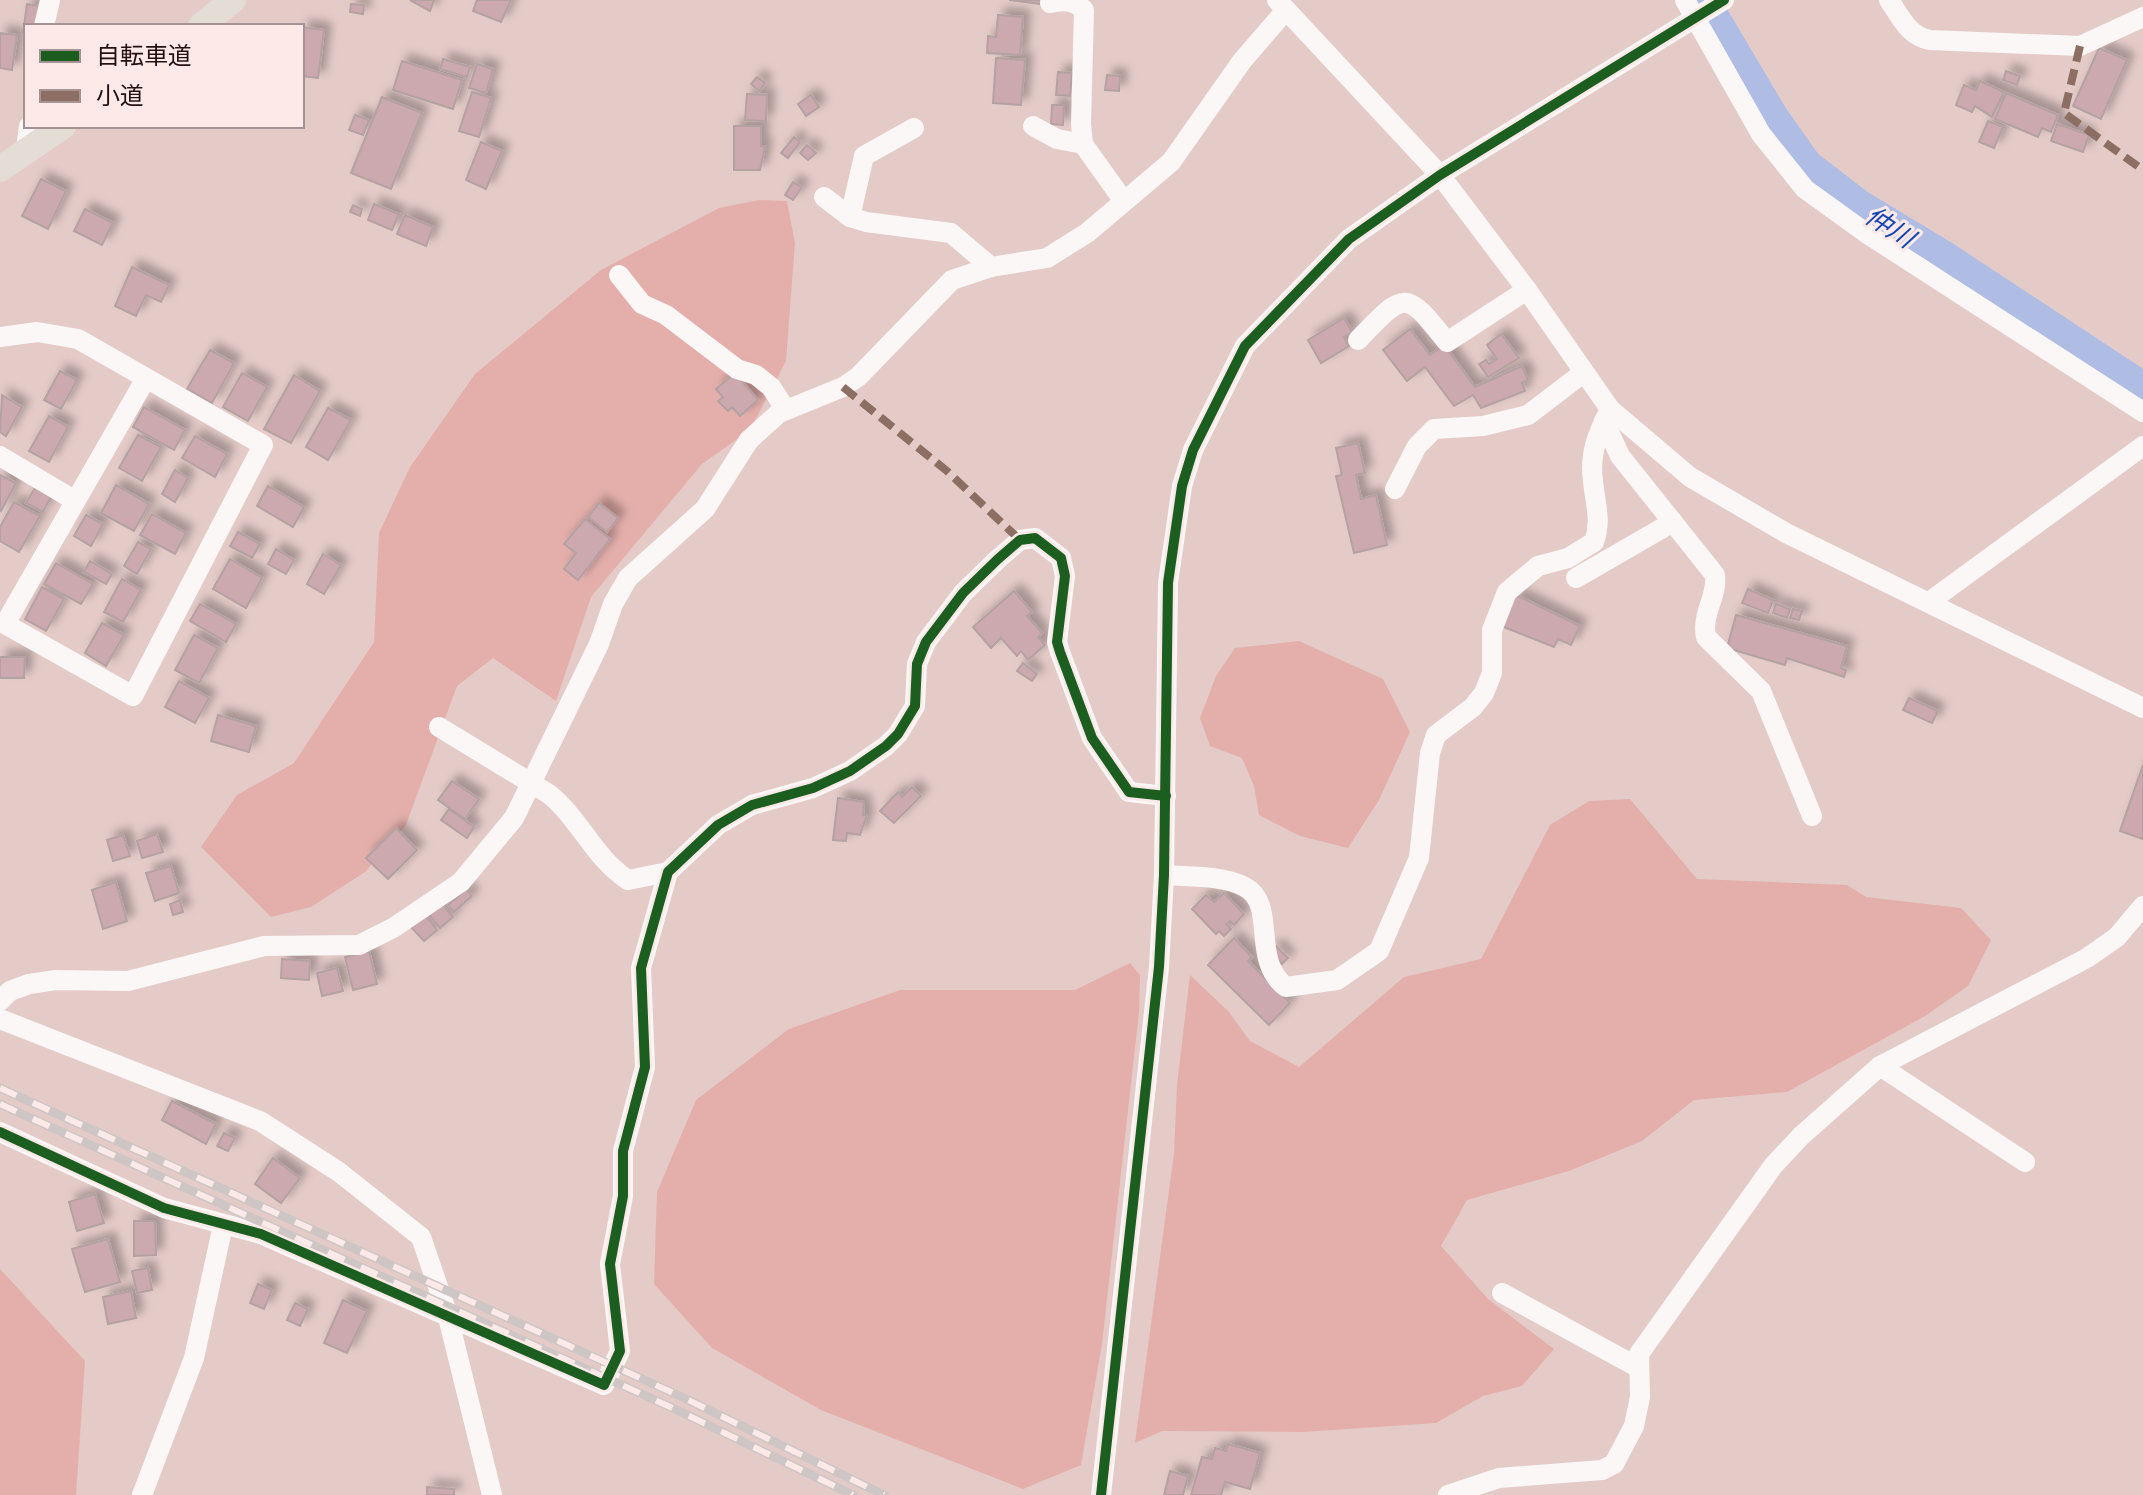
<svg xmlns="http://www.w3.org/2000/svg" width="2143" height="1495" font-family="Cabin,'Noto Sans JP',sans-serif">
  <style>
    .green { fill: #e4afab }
    .lines { fill: none; stroke-linecap: round; stroke-linejoin: round }
    .river { stroke: #afbde5; stroke-width: 34 }
    .building { fill: #cba9af; stroke: #b4a1a2; stroke-width: 2; filter: url(#shadow) }
    .minor { stroke: #fbf7f7; stroke-width: 20 }
    .major { stroke: #e4ddd6; stroke-width: 26 }
    .rail-casing { stroke: #cdc6c5; stroke-width: 9 }
    .rail { stroke: #fce9e8; stroke-width: 6; stroke-dasharray: 18; stroke-linecap: butt }
    .quiet { stroke: #8d6e63; stroke-width: 8; stroke-dasharray: 16 8; stroke-linecap: butt }
    .cycleway-casing { stroke: #fce9e8; stroke-width: 15 }
    .cycleway { stroke: #1b5e20; stroke-width: 10 }
    .labels { text-anchor: middle; stroke-width: 6; stroke-linejoin: round; paint-order: stroke }
    .water-label { font-size: 26px; font-style: italic; fill: #1245b3; stroke: #fce9e8 }
  </style>
  <defs>
    <filter id="shadow"><feDropShadow dx="7" dy="-7" stdDeviation="4" flood-color="#0004"/></filter>
  </defs>
  <rect width="100%" height="100%" fill="#e4cbc8"/>
  <!-- green -->
  <g class="green">
    <path d="M759,200L787,201L795,243L786,361L750,430L702,464L591,597L556,701L493,658L457,686L406,825L365,872L311,907L271,917L201,847L237,795L294,763L374,642L379,533L410,467L475,374L601,270L719,208Z"/>
    <path d="M1299,641L1383,679L1410,732L1379,800L1348,848L1300,836L1259,815L1254,786L1242,758L1210,746L1200,718L1216,676L1235,648Z"/>
    <path d="M1630,799L1697,879L1847,885L1866,897L1961,908L1991,940L1968,986L1925,1016L1787,1092L1694,1100L1642,1141L1569,1171L1467,1200L1441,1246L1488,1299L1554,1349L1522,1386L1483,1396L1436,1423L1303,1432L1162,1431L1135,1443L1174,1153L1177,1085L1190,975L1228,1011L1250,1041L1299,1067L1404,977L1481,959L1550,825L1589,801Z"/>
    <path d="M1130,963L1140,975L1139,1012L1102,1344L1081,1465L1023,1489L821,1410L712,1348L654,1284L657,1192L696,1100L789,1029L900,990H1075Z"/>
    <path d="M0,1269L85,1361L76,1495H0Z"/>
  </g>
  <g class="lines">
    <!-- river -->
    <path class="river" d="M1702,0L1772,118L1806,166L1858,206L1941,256L2143,389"/>
  </g>
  <!-- building -->
  <g class="building">
    <path d="M410,0H434L430,11Z"/>
    <path d="M477,0H511L501,22L473,11Z"/>
    <path d="M1009,0H1041V4Z"/>
    <path d="M27,4L41,6L38,26H26V34L23,33Z"/>
    <path d="M351,4L364,5L363,14L350,12Z"/>
    <path d="M998,15L1023,17L1020,55L987,53L988,36L996,37Z"/>
    <path d="M302,27L324,30L318,78L302,76Z"/>
    <path d="M0,33L17,35L12,70L0,68Z"/>
    <path d="M2099,48L2127,60L2101,119L2073,106Z"/>
    <path d="M996,58L1025,60L1021,105L993,103Z"/>
    <path d="M443,59L470,67L467,77L440,69Z"/>
    <path d="M402,61L462,80L453,109L393,90Z"/>
    <path d="M477,64L493,69L486,93L469,88Z"/>
    <path d="M2006,71L2020,76L2017,85L2003,80Z"/>
    <path d="M1058,72L1072,73L1070,96L1056,95Z"/>
    <path d="M1107,75L1120,76L1119,91L1105,90Z"/>
    <path d="M757,77L765,83L759,91L751,84Z"/>
    <path d="M1980,81L2004,92L1992,117L1975,106L1972,112L1956,105L1964,85L1976,90Z"/>
    <path d="M472,92L491,98L479,137L459,131Z"/>
    <path d="M2006,93L2058,115L2051,132L2042,128L2038,137L1995,119Z"/>
    <path d="M747,94L767,95L766,121L745,120Z"/>
    <path d="M811,95L819,107L806,116L798,104Z"/>
    <path d="M382,97L422,113L391,189L351,173Z"/>
    <path d="M1052,105H1064L1063,125L1051,124Z"/>
    <path d="M355,115L369,120L363,135L349,130Z"/>
    <path d="M1988,121L2003,127L1994,148L1979,142Z"/>
    <path d="M2057,124L2089,135L2083,152L2051,141Z"/>
    <path d="M734,126H761V146H765L760,170H734Z"/>
    <path d="M794,137L800,142L788,158L781,153Z"/>
    <path d="M481,142L502,151L486,189L466,180Z"/>
    <path d="M807,145L816,153L808,160L800,153Z"/>
    <path d="M41,179L66,191L48,229L22,216Z"/>
    <path d="M793,182L802,187L793,200L785,195Z"/>
    <path d="M374,204L399,214L392,230L368,220Z"/>
    <path d="M353,205L362,209L360,216L350,212Z"/>
    <path d="M85,209L113,223L102,245L74,231Z"/>
    <path d="M405,215L433,227L426,246L397,234Z"/>
    <path d="M132,267L169,285L161,302L146,295L136,316L115,306Z"/>
    <path d="M1344,318L1352,332L1344,337L1349,346L1321,363L1308,340Z"/>
    <path d="M1410,329L1430,355L1444,345L1475,387L1522,366L1528,380L1522,383L1525,391L1481,408L1473,395L1454,406L1425,367L1407,381L1383,350Z"/>
    <path d="M1501,334L1519,358L1488,377L1479,364L1486,360L1489,364L1497,359L1487,345Z"/>
    <path d="M210,350L234,363L212,403L187,389Z"/>
    <path d="M60,371L77,380L61,409L44,400Z"/>
    <path d="M242,373L267,387L248,421L223,407Z"/>
    <path d="M735,373L758,400L740,416L732,407L728,411L718,401L723,397L716,389Z"/>
    <path d="M294,375L320,391L291,443L264,429Z"/>
    <path d="M2,395L22,407L6,436L0,432Z"/>
    <path d="M144,407L185,430L174,450L133,427Z"/>
    <path d="M328,408L351,420L328,460L306,447Z"/>
    <path d="M49,416L68,427L49,462L29,451Z"/>
    <path d="M138,435L161,447L142,481L119,468Z"/>
    <path d="M195,436L227,454L215,477L182,458Z"/>
    <path d="M1358,443L1365,473L1356,475L1361,499L1376,495L1387,545L1354,553L1336,476L1342,475L1336,448Z"/>
    <path d="M175,470L188,478L175,502L162,494Z"/>
    <path d="M0,475L16,483L1,511L0,510Z"/>
    <path d="M116,485L149,504L134,531L101,513Z"/>
    <path d="M268,486L304,507L293,527L257,506Z"/>
    <path d="M35,488L51,497L43,512L26,503Z"/>
    <path d="M14,502L40,516L19,552L0,541V527Z"/>
    <path d="M599,503L618,518L607,532L588,517Z"/>
    <path d="M152,514L186,533L175,554L140,535Z"/>
    <path d="M86,515L103,524L91,546L74,536Z"/>
    <path d="M585,519L610,539L578,580L564,569L576,553L564,544Z"/>
    <path d="M238,532L260,544L252,558L230,546Z"/>
    <path d="M138,542L151,549L137,574L124,566Z"/>
    <path d="M276,549L294,560L286,574L268,564Z"/>
    <path d="M323,554L341,565L324,594L307,584Z"/>
    <path d="M230,559L262,578L246,608L213,589Z"/>
    <path d="M90,561L112,574L106,584L84,572Z"/>
    <path d="M56,563L93,584L81,604L44,584Z"/>
    <path d="M122,579L141,590L123,622L104,612Z"/>
    <path d="M42,587L64,599L46,631L25,619Z"/>
    <path d="M1748,589L1773,600L1768,613L1742,603Z"/>
    <path d="M1014,591L1032,612L1027,616L1042,633L1038,637L1045,645L1028,660L1021,651L1017,656L1001,638L991,648L973,627Z"/>
    <path d="M1516,595L1580,626L1571,645L1558,639L1554,647L1501,626Z"/>
    <path d="M200,604L236,624L226,642L190,621Z"/>
    <path d="M1776,604L1790,609L1787,618L1773,613Z"/>
    <path d="M1793,609L1802,611L1799,620L1790,618Z"/>
    <path d="M1736,615L1847,646L1841,668L1846,670L1844,677L1787,658L1785,665L1727,648Z"/>
    <path d="M102,623L124,635L106,666L85,653Z"/>
    <path d="M194,635L218,648L199,683L175,670Z"/>
    <path d="M0,657H25L24,678H0Z"/>
    <path d="M1023,663L1037,674L1032,681L1017,671Z"/>
    <path d="M179,681L209,698L195,723L165,707Z"/>
    <path d="M1909,698L1938,711L1932,723L1903,710Z"/>
    <path d="M218,715L256,726L249,752L211,741Z"/>
    <path d="M2143,765V839L2120,831Z"/>
    <path d="M452,781L479,799L465,819L438,800Z"/>
    <path d="M912,787L921,796L894,823L880,811L898,792L902,797Z"/>
    <path d="M838,798L864,802L863,815H867L860,835L847,833L846,841L833,840Z"/>
    <path d="M449,809L474,827L467,838L441,820Z"/>
    <path d="M396,828L417,850L388,879L366,858Z"/>
    <path d="M157,834L163,852L142,858L137,841Z"/>
    <path d="M123,835L130,856L113,861L107,840Z"/>
    <path d="M171,866L179,893L155,901L146,873Z"/>
    <path d="M116,882L127,921L103,929L92,890Z"/>
    <path d="M466,889L472,896L454,912L448,905Z"/>
    <path d="M1224,893L1244,914L1234,925L1230,921L1226,924L1231,929L1224,936L1219,931L1216,934L1192,909L1206,895L1214,902Z"/>
    <path d="M180,900L183,912L173,915L170,904Z"/>
    <path d="M442,904L453,917L440,928L429,915Z"/>
    <path d="M425,915L437,930L424,941L411,927Z"/>
    <path d="M1234,938L1252,957L1248,961L1290,1003L1269,1025L1208,965Z"/>
    <path d="M1276,946L1288,958L1282,964L1270,952Z"/>
    <path d="M369,951L377,984L353,990L345,957Z"/>
    <path d="M282,959L310,961L309,980L281,978Z"/>
    <path d="M337,968L343,991L322,996L317,973Z"/>
    <path d="M172,1101L216,1124L206,1144L162,1120Z"/>
    <path d="M224,1133L235,1138L228,1151L217,1146Z"/>
    <path d="M273,1158L300,1178L281,1203L255,1184Z"/>
    <path d="M95,1194L104,1223L77,1231L69,1202Z"/>
    <path d="M134,1221H155L156,1255L134,1256Z"/>
    <path d="M108,1239L120,1282L85,1292L72,1249Z"/>
    <path d="M148,1268L152,1290L137,1293L132,1271Z"/>
    <path d="M258,1284L272,1290L264,1309L250,1303Z"/>
    <path d="M131,1291L136,1318L108,1324L103,1297Z"/>
    <path d="M343,1300L367,1311L347,1353L324,1343Z"/>
    <path d="M295,1303L308,1309L300,1326L287,1320Z"/>
    <path d="M1228,1444L1260,1453L1250,1489L1225,1482L1221,1495H1191L1202,1457L1212,1459L1215,1448L1226,1451Z"/>
    <path d="M1170,1471L1188,1476L1183,1495H1164Z"/>
    <path d="M427,1487L454,1489V1495H427Z"/>
  </g>
  <g class="lines">
    <!-- minor -->
    <g class="minor">
      <path d="M1277,0L1440,175L1527,290L1610,409L1690,477L1786,533L2143,708"/>
      <path d="M1685,0L1761,134L1805,189L1866,233L2143,412"/>
      <path d="M1889,0C1900,16 1909,37 1930,40L2080,46L2143,17"/>
      <path d="M1050,3C1064,0 1074,0 1084,10L1081,124L1083,144L1123,200"/>
      <path d="M44,26L50,0"/>
      <path d="M1033,126L1057,139L1083,144"/>
      <path d="M26,149L29,126"/>
      <path d="M824,197L850,217L866,222L951,233L991,267"/>
      <path d="M850,217L864,156L914,128"/>
      <path d="M619,275L642,304L666,315L737,369L756,375L771,387L786,410"/>
      <path d="M0,337L37,332L78,339L263,445L133,696L5,624L145,380"/>
      <path d="M1358,340C1405,291 1405,289 1447,342L1527,290"/>
      <path d="M1604,421L1620,456L1715,575C1718,596 1701,614 1706,637L1761,691L1812,816"/>
      <path d="M0,456L74,500"/>
      <path d="M1395,489L1417,446L1434,429L1483,426L1528,415L1583,373"/>
      <path d="M1576,578L1673,522"/>
      <path d="M1929,602L2143,446"/>
      <path d="M439,727L549,794C580,819 594,858 628,880L668,872"/>
      <path d="M1164,875C1189,877 1223,875 1245,887C1278,905 1250,960 1286,987L1337,980L1379,951L1419,858L1430,753L1436,735L1473,707L1484,693L1492,673V630L1507,592L1538,566L1568,558L1594,542C1602,520 1595,503 1593,481C1589,453 1598,433 1610,409"/>
      <path d="M0,1001L10,991L29,984L56,980L128,981L264,946L359,945L393,928L461,882L514,818L599,644L613,604L628,578L705,509L749,440L779,413L843,387L858,377L952,280L991,267L1047,258L1087,233L1171,162L1242,61L1286,10"/>
      <path d="M0,1019L260,1121L339,1172L421,1237L447,1313L492,1495"/>
      <path d="M1880,1066L2025,1162"/>
      <path d="M0,1132L164,1208L261,1234L604,1385L620,1351L610,1264L623,1196V1151L645,1067L641,968L668,872L718,825L752,805L813,788L850,771L886,746L898,734L915,706L917,664L926,642L963,593L998,559L1020,540L1035,538L1061,558L1065,576L1057,642L1060,652L1092,738L1129,792L1166,796"/>
      <path d="M1502,1293L1639,1368"/>
      <path d="M142,1495L194,1358L223,1225"/>
      <path d="M1101,1495L1159,967L1164,875L1168,583L1182,486L1193,450L1245,346L1349,239L1440,175L1724,0"/>
      <path d="M1448,1495L1499,1478L1602,1470L1614,1464L1634,1426L1640,1397L1639,1354L1773,1166L1801,1136L1880,1066L2087,958L2117,937L2143,906"/>
    </g>
    <!-- major -->
    <g class="major">
      <path d="M201,26L233,0"/>
      <path d="M0,169L63,126"/>
    </g>
    <!-- rail casing -->
    <g class="rail-casing">
      <g id="rail">
        <path d="M0,1088L682,1397L884,1495"/>
        <path d="M0,1104L677,1410L853,1495"/>
      </g>
    </g>
    <!-- rail -->
    <use href="#rail" class="rail"/>
    <!-- quiet -->
    <g class="quiet">
      <path d="M2080,46L2064,113L2143,170"/>
      <path d="M843,387L947,471L1020,540"/>
    </g>
    <!-- cycleway casing -->
    <g class="cycleway-casing">
      <g id="cycleway">
        <path d="M0,1132L164,1208L261,1234L604,1385L620,1351L610,1264L623,1196V1151L645,1067L641,968L668,872L718,825L752,805L813,788L850,771L886,746L898,734L915,706L917,664L926,642L963,593L998,559L1020,540L1035,538L1061,558L1065,576L1057,642L1060,652L1092,738L1129,792L1166,796"/>
        <path d="M1101,1495L1159,967L1164,875L1168,583L1182,486L1193,450L1245,346L1349,239L1440,175L1724,0"/>
      </g>
    </g>
    <!-- cycleway -->
    <use href="#cycleway" class="cycleway"/>
  </g>
  <g class="labels">
    <!-- water labels -->
    <g class="water-label">
      <text transform="translate(1890 227) rotate(33)" y="9">仲川</text>
    </g>
  </g>
  <!-- legend -->
  <rect x="24" y="24" width="280" height="104" fill="#fce9e8" stroke="#a49392" stroke-width="2"/>
  <rect x="40" y="50" width="40" height="12" fill="#1b5e20" stroke="#a49392" stroke-width="2"/>
  <text x="96" y="64" font-size="24" fill="#211110">自転車道</text>
  <rect x="40" y="90" width="40" height="12" fill="#8d6e63" stroke="#a49392" stroke-width="2"/>
  <text x="96" y="104" font-size="24" fill="#211110">小道</text>
</svg>
